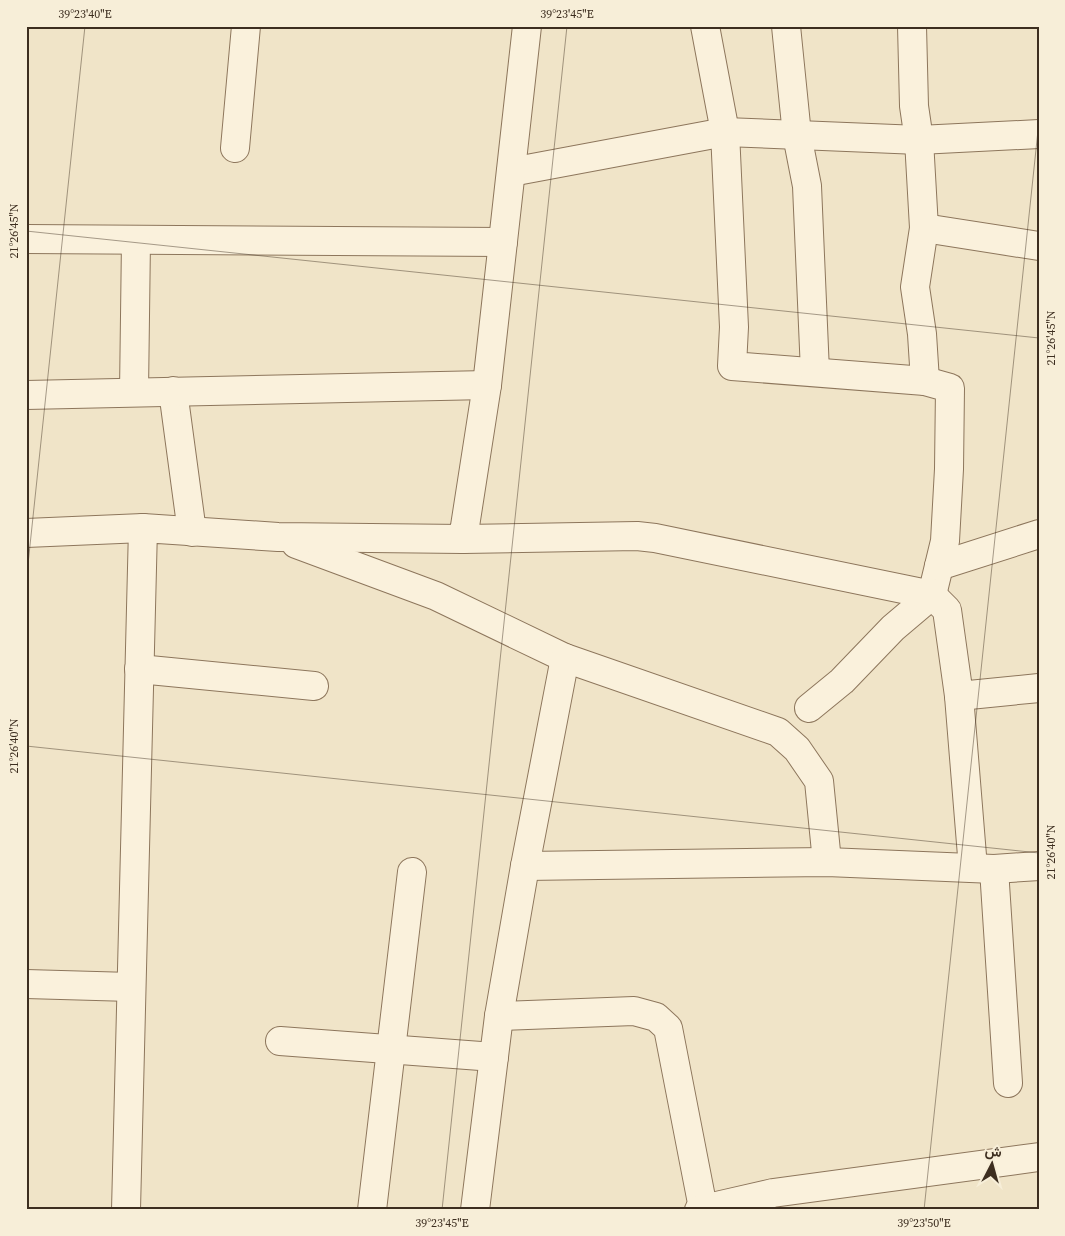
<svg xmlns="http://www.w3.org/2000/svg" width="1065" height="1236" font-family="'Source Serif 4',Vazirmatn,serif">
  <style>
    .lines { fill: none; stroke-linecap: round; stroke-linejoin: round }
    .minor-casing { stroke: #8d765c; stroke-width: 30 }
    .minor { stroke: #faf1dc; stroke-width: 28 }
    .ticks { fill: none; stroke: #3d2e20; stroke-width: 1; stroke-opacity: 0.45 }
    .neatline { fill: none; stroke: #3d2e20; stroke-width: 2 }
    .ticks-label { font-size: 12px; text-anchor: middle; fill: #3d2e20 }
  </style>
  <rect width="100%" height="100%" fill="#f0e4c8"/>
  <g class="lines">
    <!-- minor casing -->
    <g class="minor-casing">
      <g id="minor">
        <path d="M705,26L725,132L734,327L732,366L925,381L950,388L949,469L945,541L932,595L893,628L842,681L809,708"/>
        <path d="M786,26L797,135L807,186L815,372"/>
        <path d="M912,26L914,106L919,140L924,228L915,287L922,334L925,381"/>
        <path d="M235,148L246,26"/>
        <path d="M511,172L725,132L919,140L1039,134"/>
        <path d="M924,228L1039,246"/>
        <path d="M26,239L503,242"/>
        <path d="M173,391L192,532"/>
        <path d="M134,392L136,240"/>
        <path d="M26,395L487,385"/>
        <path d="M26,533L143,528"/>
        <path d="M463,539L637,536L655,538L932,595L947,610L959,696L1039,688"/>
        <path d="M296,544L436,596L565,658L778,732L797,749L819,781L827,862"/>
        <path d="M939,566L1039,534"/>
        <path d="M139,669L314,686"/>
        <path d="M959,696L973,868"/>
        <path d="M525,866L827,862L994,869L1039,866"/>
        <path d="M994,869L1008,1083"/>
        <path d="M26,984L131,987"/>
        <path d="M499,1016L634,1011L656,1017L668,1028L703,1208"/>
        <path d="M280,1041L494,1057"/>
        <path d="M126,1210L143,528L278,537L463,539L487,385L527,26"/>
        <path d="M372,1210L412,872"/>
        <path d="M475,1210L499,1016L525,866L565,658"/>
        <path d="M699,1210L773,1193L1039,1157"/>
      </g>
    </g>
    <!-- minor -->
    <use href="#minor" class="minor"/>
  </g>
  <!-- ticks -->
  <path class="ticks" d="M26,231L1039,338M26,583L85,26M26,746L1039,853M442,1210L567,26M924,1210L1039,121"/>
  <!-- border -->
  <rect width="1065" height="1236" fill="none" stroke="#f7eed8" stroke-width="55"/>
  <!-- north arrow -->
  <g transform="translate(992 1164) rotate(6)" stroke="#f7eed8" stroke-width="4" paint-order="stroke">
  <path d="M0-4L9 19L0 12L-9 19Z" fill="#3d2e20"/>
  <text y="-8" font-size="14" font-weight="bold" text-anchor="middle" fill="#3d2e20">ش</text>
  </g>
  <rect x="28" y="28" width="1010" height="1180" class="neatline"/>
  <g class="ticks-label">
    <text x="85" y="18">39°23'40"E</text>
    <text x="567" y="18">39°23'45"E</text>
    <text transform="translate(14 231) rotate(-90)" y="4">21°26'45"N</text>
    <text transform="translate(1051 338) rotate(-90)" y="4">21°26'45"N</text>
    <text transform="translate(14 746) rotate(-90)" y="4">21°26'40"N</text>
    <text transform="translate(1051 852) rotate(-90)" y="4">21°26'40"N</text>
    <text x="442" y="1227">39°23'45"E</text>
    <text x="924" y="1227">39°23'50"E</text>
  </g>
</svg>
